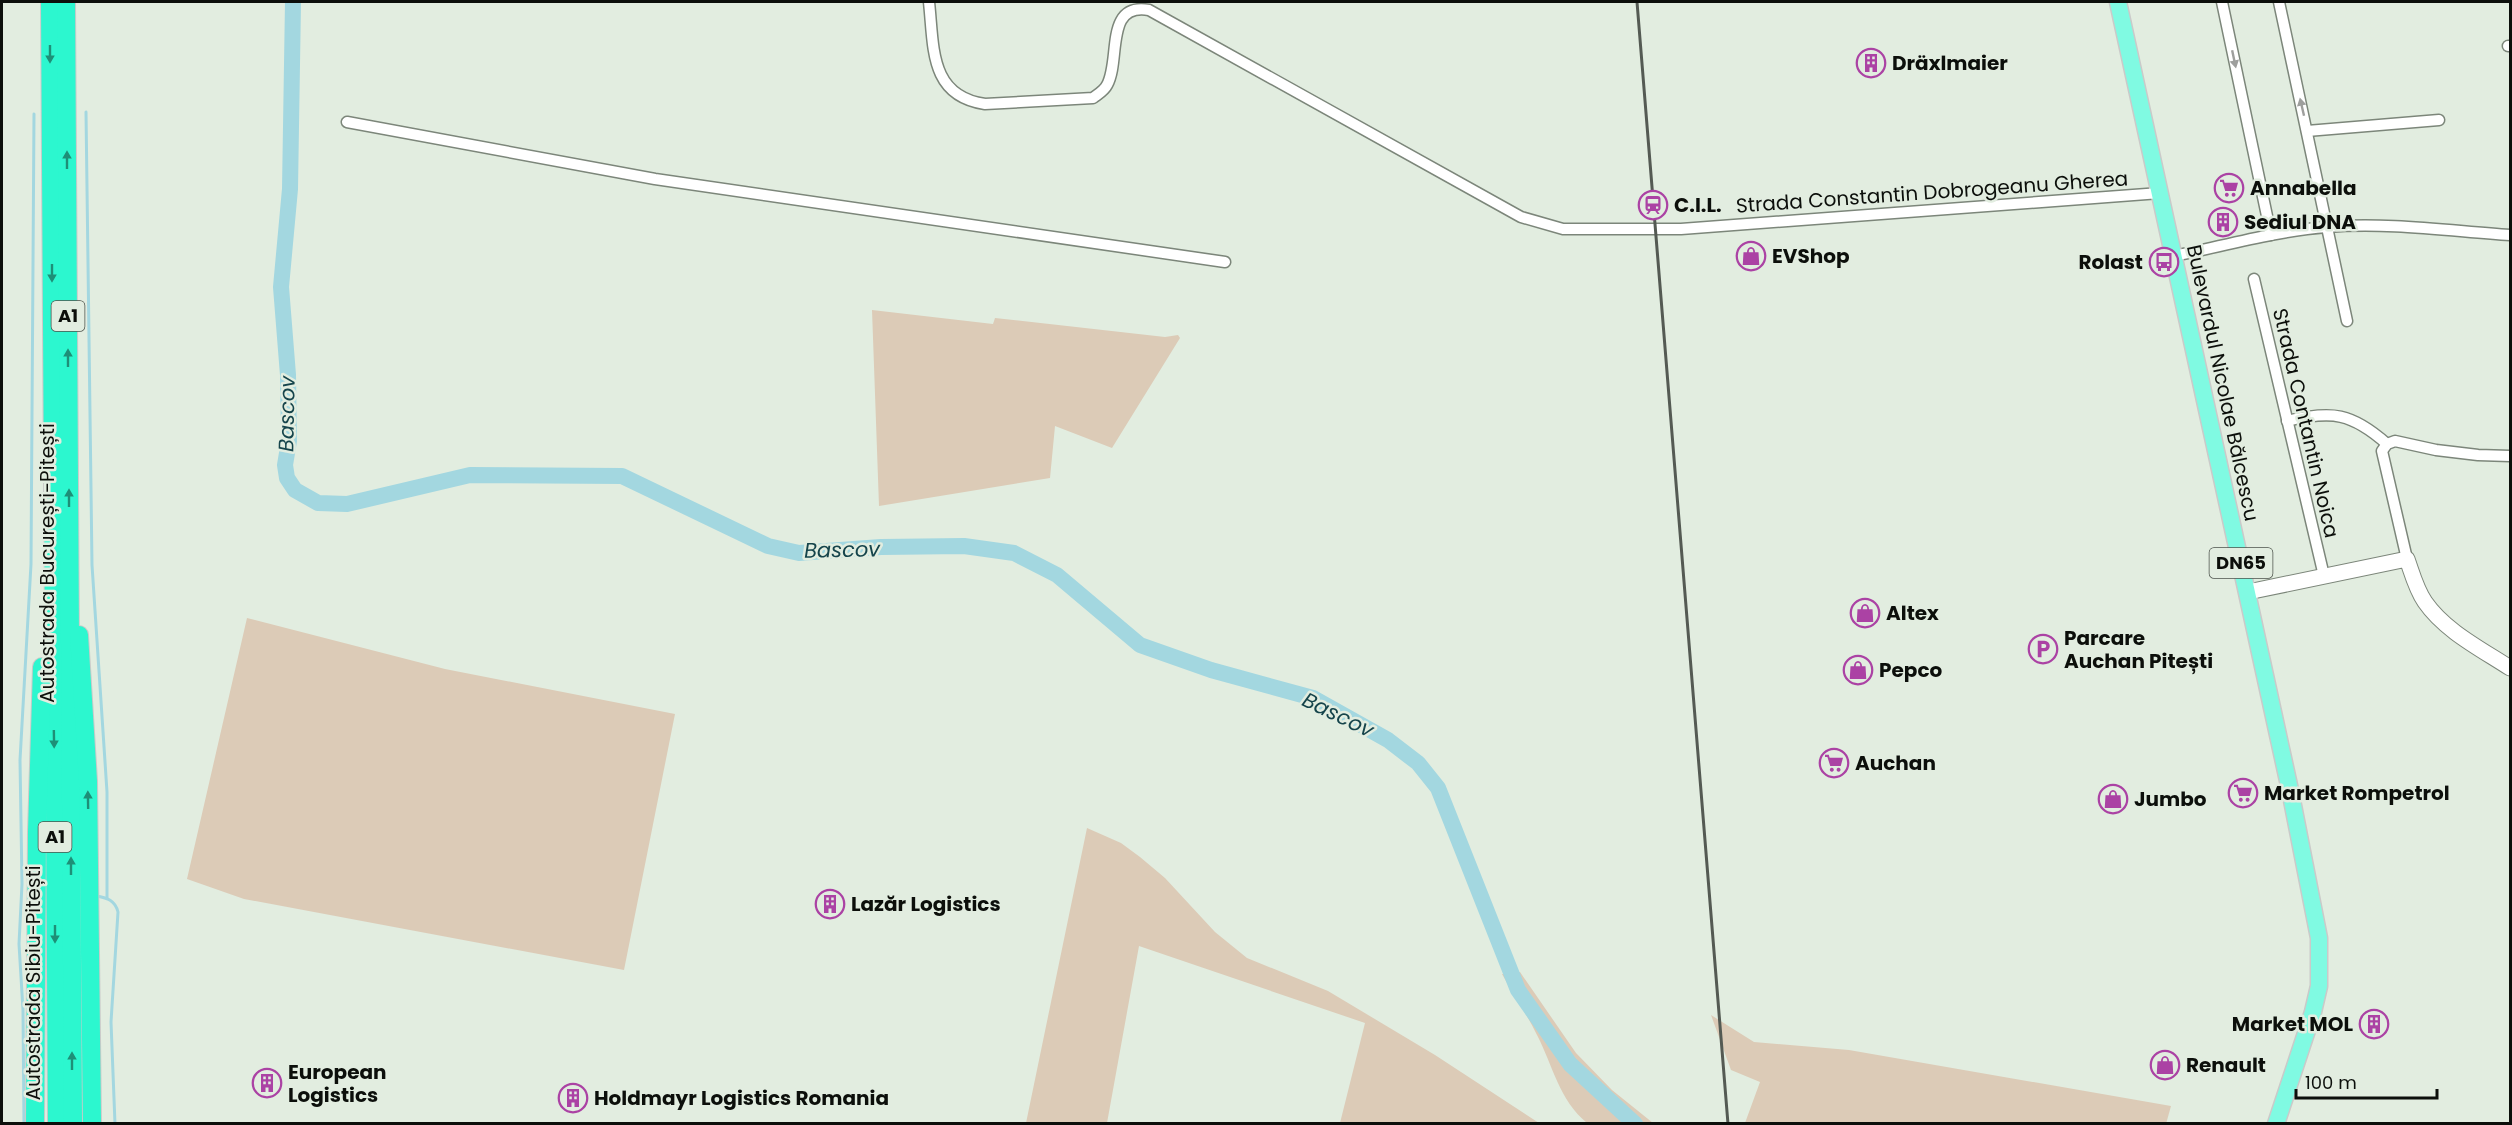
<svg xmlns="http://www.w3.org/2000/svg" width="2512" height="1125" font-family="Poppins,sans-serif">
  <style>
    .green { fill: #dccbb7 }
    .lines { fill: none; stroke-linecap: round; stroke-linejoin: round }
    .stream { stroke: #a3d7e0; stroke-width: 3 }
    .river { stroke: #a3d7e0; stroke-width: 16 }
    .street-casing { stroke: #7c867a; stroke-width: 13 }
    .secondary-casing { stroke: #7c867a; stroke-width: 17 }
    .primary-casing { stroke: #cacac9; stroke-width: 19 }
    .highway-casing { stroke: #cacac9; stroke-width: 20 }
    .street { stroke: #fff; stroke-width: 10 }
    .secondary { stroke: #fff; stroke-width: 15 }
    .primary { stroke: #80fae2; stroke-width: 16 }
    .highway { stroke: #2cf7cf; stroke-width: 18 }
    .rail { stroke: #545a53; stroke-width: 3 }
    .oneway { fill: #1e8f77 }
    .oneway2 { fill: #9e9f9d }
    .labels { text-anchor: middle; stroke-width: 5; stroke-linejoin: round; paint-order: stroke }
    .shield { fill: #e2ede0; stroke: #4c524b; stroke-width: 1.5 }
    .shield-label { font-size: 18px; font-weight: bold; fill: #0c0f0b }
    .poi-label { font-size: 20px; font-weight: bold; fill: #0c0f0b; stroke: #e2ede0; text-anchor: start }
    .street-label { font-size: 20px; fill: #0c0f0b; stroke: #e2ede0 }
    .water-label { font-size: 21px; font-style: italic; fill: #15444b; stroke: #e2ede0 }
  </style>
  <rect width="100%" height="100%" fill="#e2ede0"/>
  <!-- green -->
  <g class="green">
    <path d="M872,310L993,324L995,318L1165,337L1178,335L1180,338L1112,448L1055,426L1050,478L879,506Z"/>
    <path d="M247,618L445,669L675,714L624,970L244,899L187,879Z"/>
    <path d="M1087,828L1121,843L1140,857L1165,878L1215,932L1247,958L1328,991L1435,1055L1539,1123H1340L1365,1023L1139,946L1107,1123H1026Z"/>
    <path d="M1520,972L1576,1053L1612,1090L1653,1123H1587C1559,1100 1553,1066 1537,1035C1527,1014 1513,994 1502,974Z"/>
    <path d="M1711,1015L1754,1042L1849,1050L2171,1106L2166,1124L1745,1123L1760,1082L1731,1070Z"/>
  </g>
  <g class="lines">
    <!-- stream -->
    <g class="stream">
      <path d="M86,112L92,565L107,792V898"/>
      <path d="M97,896C107,898 115,900 118,912L111,1022L115,1124"/>
      <path d="M24,1124L23,1010L19,944L22,884L20,760L31,564L34,114"/>
    </g>
    <!-- river -->
    <path class="river" d="M293,2L290,189L281,287L288,375L289,441L285,465L287,478L295,490L318,503L347,504L470,475L622,476L768,546L799,553L881,547L964,546L1014,553L1057,575L1140,645L1211,670L1313,698L1388,740L1418,763L1438,788L1518,990L1570,1064L1635,1124"/>
    <!-- street casing -->
    <g class="street-casing">
      <g id="street">
        <path d="M929,2C934,47 929,96 985,104L1093,98C1098,94 1104,91 1107,85C1121,60 1104,2 1149,10L1521,217L1563,229H1681L2160,193"/>
        <path d="M2222,2L2271,235"/>
        <path d="M2279,2L2347,321"/>
        <path d="M2508,46H2510"/>
        <path d="M347,122L655,179L1225,262"/>
        <path d="M2307,131L2439,120"/>
        <path d="M2174,256C2224,246 2275,231 2327,227C2388,222 2450,231 2510,235"/>
        <path d="M2254,279L2324,576"/>
        <path d="M2287,421C2332,410 2352,413 2387,444"/>
        <path d="M2407,559L2382,451L2387,444L2395,441L2436,450L2478,455L2510,456"/>
      </g>
    </g>
    <!-- secondary casing -->
    <g class="secondary-casing">
      <path id="secondary" d="M2248,592L2407,559C2412,573 2416,589 2425,602C2445,631 2481,649 2510,668"/>
    </g>
    <!-- primary casing -->
    <g class="primary-casing">
      <path id="primary" d="M2118,2L2290,790L2319,938V986L2313,1012L2276,1124"/>
    </g>
    <!-- highway casing -->
    <g class="highway-casing">
      <g id="highway">
        <path d="M50,2L57,1124"/>
        <path d="M66,2L73,1124"/>
        <path d="M79,635L88,781L92,1124"/>
        <path d="M35,1124L37,832L42,667"/>
      </g>
    </g>
    <!-- street -->
    <use href="#street" class="street"/>
    <!-- secondary -->
    <use href="#secondary" class="secondary"/>
    <!-- primary -->
    <use href="#primary" class="primary"/>
    <!-- highway -->
    <use href="#highway" class="highway"/>
    <!-- rail -->
    <path class="rail" d="M1637,2L1728,1124"/>
  </g>
  <!-- one-way arrows -->
  <defs><path id="oneway-solid" d="M-6-.8H1V-3.2L6.5 0L1 3.2V.8H-6Z" transform="scale(1.5)"/></defs>
  <g class="oneway">
    <use href="#oneway-solid" transform="translate(50 54) rotate(90)"/>
    <use href="#oneway-solid" transform="translate(67 160) rotate(-90)"/>
    <use href="#oneway-solid" transform="translate(52 273) rotate(90)"/>
    <use href="#oneway-solid" transform="translate(68 358) rotate(-90)"/>
    <use href="#oneway-solid" transform="translate(69 498) rotate(-90)"/>
    <use href="#oneway-solid" transform="translate(54 739) rotate(89)"/>
    <use href="#oneway-solid" transform="translate(88 800) rotate(-91)"/>
    <use href="#oneway-solid" transform="translate(71 866) rotate(-90)"/>
    <use href="#oneway-solid" transform="translate(55 934) rotate(90)"/>
    <use href="#oneway-solid" transform="translate(72 1061) rotate(-90)"/>
  </g>
  <g class="oneway2">
    <use href="#oneway-solid" transform="translate(2234 59) rotate(78)"/>
    <use href="#oneway-solid" transform="translate(2302 107) rotate(-103)"/>
  </g>
  <!-- icons -->
  <defs>
    <g id="building-ring" transform="scale(1.5)"><circle r="9.5" fill="#e2ede0" stroke="#ab42a4" stroke-width="1.5"/><path d="M-4-6H4V6H1V3H-1V6H-4ZM-2.5-4.3h1.7v1.8h-1.7ZM.8-4.3h1.7v1.8H.8ZM-2.5-1h1.7V.8h-1.7ZM.8-1h1.7V.8H.8Z" fill="#ab42a4"/></g>
    <g id="supermarket-ring" transform="scale(1.5)"><circle r="9.5" fill="#e2ede0" stroke="#ab42a4" stroke-width="1.5"/><path d="M-6-5.5h2.5l.6 2H6L4.5 2H-2.5L-4.4-4H-6ZM-1.5 3.2a1.3 1.3 0 1 0 .1 0ZM3 3.2a1.3 1.3 0 1 0 .1 0Z" fill="#ab42a4"/></g>
    <g id="station-ring" transform="scale(1.5)"><circle r="9.5" fill="#e2ede0" stroke="#ab42a4" stroke-width="1.5"/><path d="M-3-6H3Q5-6 5-4V2Q5 4 3 4L4.5 6H3L1.5 4h-3L-3 6H-4.5L-3 4Q-5 4-5 2V-4Q-5-6-3-6ZM-3.5-4v3h7v-3ZM-3.5 1v1.5H-2V1ZM2 1v1.5H3.5V1Z" fill="#ab42a4"/></g>
    <g id="shop-ring" transform="scale(1.5)"><circle r="9.5" fill="#e2ede0" stroke="#ab42a4" stroke-width="1.5"/><path d="M-5-2.5h2.3a2.7 3.5 0 0 1 5.4 0H5L5.5 6h-11ZM-1.5-2.5h3a1.5 2.3 0 0 0-3 0Z" fill="#ab42a4"/></g>
    <g id="bus-ring" transform="scale(1.5)"><circle r="9.5" fill="#e2ede0" stroke="#ab42a4" stroke-width="1.5"/><path d="M-5-6H5V4H4V6H2V4H-2V6H-4V4H-5ZM-3.5-4V0h7V-4ZM-3.5 1.2v1.5H-2V1.2ZM2 1.2v1.5H3.5V1.2Z" fill="#ab42a4"/></g>
    <g id="parking-ring" transform="scale(1.5)"><circle r="9.5" fill="#e2ede0" stroke="#ab42a4" stroke-width="1.5"/><path d="M-3.5-5.5H1a3.5 3.5 0 0 1 0 7H-1V5.5H-3.5ZM-1-3.4V-.6H.8a1.4 1.4 0 0 0 0-2.8Z" fill="#ab42a4"/></g>
  </defs>
  <g fill-rule="evenodd">
    <use href="#building-ring" x="1871" y="63"/>
    <use href="#supermarket-ring" x="2229" y="188"/>
    <use href="#station-ring" x="1653" y="205"/>
    <use href="#building-ring" x="2223" y="222"/>
    <use href="#shop-ring" x="1751" y="256"/>
    <use href="#bus-ring" x="2164" y="262"/>
    <use href="#shop-ring" x="1865" y="613"/>
    <use href="#parking-ring" x="2043" y="649"/>
    <use href="#shop-ring" x="1858" y="670"/>
    <use href="#supermarket-ring" x="1834" y="763"/>
    <use href="#supermarket-ring" x="2243" y="793"/>
    <use href="#shop-ring" x="2113" y="799"/>
    <use href="#building-ring" x="830" y="904"/>
    <use href="#building-ring" x="2374" y="1024"/>
    <use href="#shop-ring" x="2165" y="1065"/>
    <use href="#building-ring" x="267" y="1083"/>
    <use href="#building-ring" x="573" y="1098"/>
  </g>
  <g class="labels">
    <!-- shield labels -->
    <g class="shield">
      <rect x="51.5" y="301" width="33" height="30" rx="4.5"/>
      <rect x="2209.5" y="548" width="63" height="30" rx="4.5"/>
      <rect x="38.5" y="822" width="33" height="30" rx="4.5"/>
    </g>
    <g class="shield-label">
      <text x="68" y="322">A1</text>
      <text x="2241" y="569">DN65</text>
      <text x="55" y="843">A1</text>
    </g>
    <!-- poi labels -->
    <g class="poi-label">
      <text x="1892" y="70">Dräxlmaier</text>
      <text x="2250" y="195">Annabella</text>
      <text x="1674" y="212">C.I.L.</text>
      <text x="2244" y="229">Sediul DNA</text>
      <text x="1772" y="263">EVShop</text>
      <text x="2143" y="269" text-anchor="end">Rolast</text>
      <text x="1886" y="620">Altex</text>
      <text x="2064" y="645">Parcare<tspan x="2064" dy="23">Auchan Pitești</tspan></text>
      <text x="1879" y="677">Pepco</text>
      <text x="1855" y="770">Auchan</text>
      <text x="2264" y="800">Market Rompetrol</text>
      <text x="2134" y="806">Jumbo</text>
      <text x="851" y="911">Lazăr Logistics</text>
      <text x="2353" y="1031" text-anchor="end">Market MOL</text>
      <text x="2186" y="1072">Renault</text>
      <text x="288" y="1079">European<tspan x="288" dy="23">Logistics</tspan></text>
      <text x="594" y="1105">Holdmayr Logistics Romania</text>
    </g>
    <!-- street labels -->
    <g class="street-label">
      <text transform="translate(1932 192) rotate(-4)" y="7">Strada Constantin Dobrogeanu Gherea</text>
      <text transform="translate(2223 383) rotate(78)" y="7">Bulevardul Nicolae Bălcescu</text>
      <text transform="translate(2306 423) rotate(77)" y="7">Strada Contantin Noica</text>
      <text transform="translate(47 563) rotate(-90)" y="7">Autostrada București-Pitești</text>
      <text transform="translate(33 983) rotate(-90)" y="7">Autostrada Sibiu-Pitești</text>
    </g>
    <!-- water labels -->
    <g class="water-label">
      <text transform="translate(287 414) rotate(-89)" y="7">Bascov</text>
      <text transform="translate(842 550) rotate(-1)" y="7">Bascov</text>
      <text transform="translate(1338 715) rotate(26)" y="7">Bascov</text>
    </g>
  </g>
  <!-- border -->
  <rect width="2512" height="1125" fill="none" stroke="#0c0f0b" stroke-width="6"/>
  <!-- scale -->
  <path d="M2296 1089v9h141v-9" fill="none" stroke="#0c0f0b" stroke-width="3"/>
  <text x="2305" y="1089" font-size="18" fill="#0c0f0b" stroke="#e2ede0" stroke-width="4.5" paint-order="stroke">100 m</text>
</svg>
